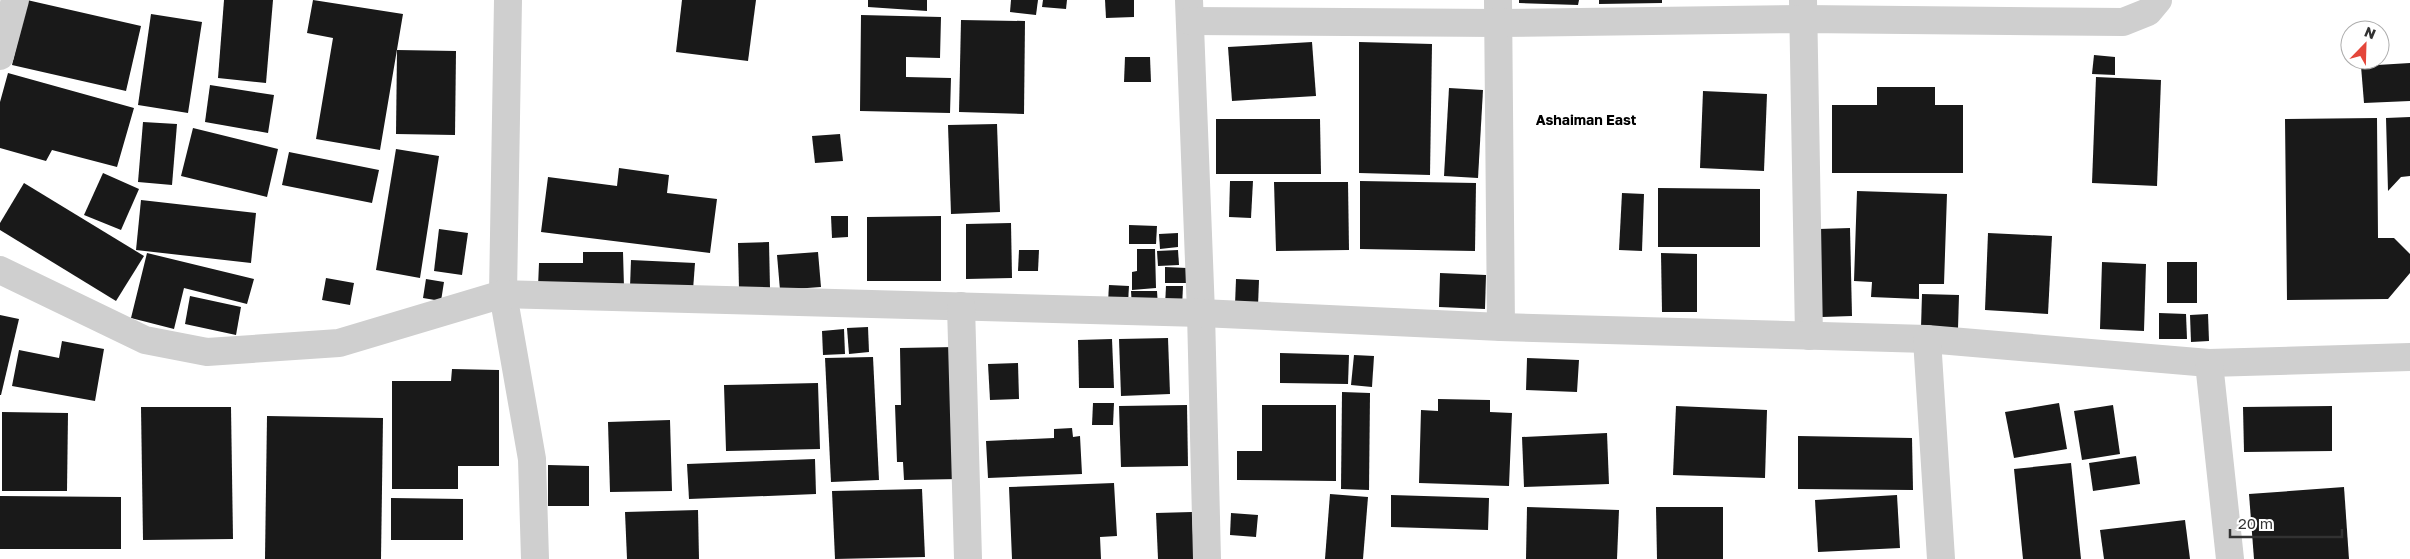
<svg xmlns="http://www.w3.org/2000/svg" width="2410" height="559" font-family="'Golos Text',sans-serif">
  <style>
    .building { fill: #191919 }
    .lines { fill: none; stroke-linecap: round; stroke-linejoin: round }
    .minor { stroke: #cfcfcf; stroke-width: 28 }
    .labels { text-anchor: middle; stroke-width: 5; stroke-linejoin: round; paint-order: stroke }
    .neighbourhood-label { font-size: 14px; font-weight: bold; fill: #000; stroke: #fff }
  </style>
  <rect width="100%" height="100%" fill="#fff"/>
  <!-- building -->
  <g class="building">
    <path d="M27,0L141,26L126,91L12,65Z"/>
    <path d="M224,0H273L266,83L218,78Z"/>
    <path d="M313,0L403,14L380,150L316,139L333,38L307,33Z"/>
    <path d="M682,0H756L748,61L676,52Z"/>
    <path d="M868,0H927V11L868,7Z"/>
    <path d="M1011,0H1038L1036,15L1010,12Z"/>
    <path d="M1043,0H1067L1066,9L1042,7Z"/>
    <path d="M1105,0H1134V17L1106,18Z"/>
    <path d="M1519,0H1579L1578,5L1519,3Z"/>
    <path d="M1599,0H1662V3L1599,4Z"/>
    <path d="M151,14L202,22L188,113L138,105Z"/>
    <path d="M861,15L941,17L940,58L906,57V77L951,78L950,113L860,111Z"/>
    <path d="M961,20L1025,21L1024,114L959,112Z"/>
    <path d="M1312,42L1316,96L1232,101L1228,47Z"/>
    <path d="M1359,42L1432,44L1430,175L1359,173Z"/>
    <path d="M397,50L456,51L455,135L396,134Z"/>
    <path d="M2094,55L2115,57V75L2092,74Z"/>
    <path d="M1125,57H1150L1151,82H1124Z"/>
    <path d="M2410,63V101L2364,103L2361,66Z"/>
    <path d="M8,73L134,108L117,167L52,150L46,161L0,148V102Z"/>
    <path d="M2096,77L2161,80L2157,186L2092,183Z"/>
    <path d="M210,85L274,95L268,133L205,122Z"/>
    <path d="M1877,87H1935V105H1963V173H1832V105H1877Z"/>
    <path d="M1449,88L1483,90L1478,178L1444,176Z"/>
    <path d="M1703,91L1767,94L1764,171L1700,168Z"/>
    <path d="M2410,117V176L2401,177L2388,191L2386,118Z"/>
    <path d="M2377,118L2378,238H2394L2410,254V273L2388,299L2287,300L2285,119Z"/>
    <path d="M1216,119H1320L1321,174H1216Z"/>
    <path d="M143,122L177,124L172,185L138,182Z"/>
    <path d="M997,124L1000,212L951,214L948,125Z"/>
    <path d="M193,128L278,149L267,197L181,176Z"/>
    <path d="M840,134L843,161L815,163L812,136Z"/>
    <path d="M396,149L439,156L420,278L376,270Z"/>
    <path d="M289,152L379,170L372,203L282,185Z"/>
    <path d="M619,168L669,175L667,193L717,199L710,253L541,232L548,177L617,186Z"/>
    <path d="M103,173L139,189L121,230L84,215Z"/>
    <path d="M1230,181H1253L1251,218L1229,217Z"/>
    <path d="M1360,181L1476,183L1475,251L1360,249Z"/>
    <path d="M1274,182H1348L1349,250L1276,251Z"/>
    <path d="M24,183L144,256L116,301L0,230V223Z"/>
    <path d="M1658,188L1760,189V247H1658Z"/>
    <path d="M1857,191L1947,194L1944,284H1919V299L1871,297L1872,282L1854,281Z"/>
    <path d="M1622,193L1644,194L1642,251L1619,250Z"/>
    <path d="M141,200L256,213L251,263L136,250Z"/>
    <path d="M831,216H848V237L832,238Z"/>
    <path d="M941,216V281H867V217Z"/>
    <path d="M1011,223L1012,278L966,279V224Z"/>
    <path d="M1129,225L1157,226L1156,244H1129Z"/>
    <path d="M1850,228L1852,316L1822,317L1819,229Z"/>
    <path d="M439,229L468,233L462,275L434,271Z"/>
    <path d="M1178,233V247L1160,249L1159,234Z"/>
    <path d="M1988,233L2052,236L2048,314L1985,310Z"/>
    <path d="M769,242L770,288L739,289L738,243Z"/>
    <path d="M1137,249H1155L1156,288L1132,290V272L1137,271Z"/>
    <path d="M1019,250H1039L1038,271H1018Z"/>
    <path d="M1178,250L1179,265L1158,266L1157,251Z"/>
    <path d="M583,252H623L624,287H538L539,263H583Z"/>
    <path d="M818,252L821,287L780,290L777,255Z"/>
    <path d="M147,253L254,279L247,304L184,288L174,329L131,318Z"/>
    <path d="M1661,253L1697,254V312H1662Z"/>
    <path d="M631,260L695,263L693,290L630,287Z"/>
    <path d="M2102,262L2146,264L2144,331L2100,329Z"/>
    <rect x="2167" y="262" width="30" height="41"/>
    <path d="M1165,267L1187,268V283H1165Z"/>
    <path d="M1440,273L1486,275L1485,309L1439,307Z"/>
    <path d="M326,278L354,283L350,305L322,300Z"/>
    <path d="M426,279L444,282L441,301L423,298Z"/>
    <path d="M1236,279L1259,280L1258,306L1235,305Z"/>
    <path d="M1109,285L1129,286L1128,303L1108,302Z"/>
    <path d="M1166,286H1183L1182,307L1165,306Z"/>
    <path d="M1131,291H1157L1158,306L1132,307Z"/>
    <path d="M1922,294L1959,295L1958,329L1921,328Z"/>
    <path d="M190,296L241,307L236,335L185,324Z"/>
    <path d="M2159,313L2186,314L2187,339H2159Z"/>
    <path d="M2208,314L2209,341L2191,342L2190,315Z"/>
    <path d="M0,315L19,319L1,395H0Z"/>
    <path d="M868,327L869,352L849,354L847,328Z"/>
    <path d="M844,329L845,354L823,355L822,331Z"/>
    <path d="M1168,338L1170,394L1121,396L1119,339Z"/>
    <path d="M1112,339L1114,388H1079L1078,340Z"/>
    <path d="M62,341L104,349L95,401L12,386L19,350L59,358Z"/>
    <path d="M956,347L959,479L904,480L903,462H897L895,405H901L900,348Z"/>
    <path d="M1280,353L1349,355L1348,384L1280,383Z"/>
    <path d="M1354,355L1374,356L1372,387L1351,385Z"/>
    <path d="M873,357L879,480L831,482L825,358Z"/>
    <path d="M1527,358L1579,360L1577,392L1526,390Z"/>
    <path d="M1018,363L1019,399L990,400L988,364Z"/>
    <path d="M452,369L499,370V466H458V489H392V381H451Z"/>
    <path d="M818,383L820,449L726,451L724,385Z"/>
    <path d="M1342,392L1370,393L1369,490L1341,489Z"/>
    <path d="M1438,399L1490,400V412L1512,413L1509,486L1419,483L1421,410L1438,411Z"/>
    <path d="M1093,403H1114L1113,425H1092Z"/>
    <path d="M2059,403L2067,449L2014,458L2005,412Z"/>
    <path d="M1187,405L1188,466L1121,467L1119,406Z"/>
    <path d="M1262,405H1336V481L1237,480V451H1262Z"/>
    <path d="M2113,405L2120,454L2082,460L2074,411Z"/>
    <path d="M1676,406L1767,410L1765,478L1673,475Z"/>
    <path d="M2332,406V451L2244,452L2243,407Z"/>
    <path d="M141,407H231L233,539L143,540Z"/>
    <path d="M2,412L68,413L67,491H2Z"/>
    <path d="M267,416L383,418L381,559H265Z"/>
    <path d="M670,420L672,491L610,492L608,422Z"/>
    <path d="M1072,428L1073,437L1080,436L1082,474L988,478L986,441L1054,438V429Z"/>
    <path d="M1607,433L1609,484L1524,487L1522,437Z"/>
    <path d="M1798,436L1912,438L1913,490L1798,489Z"/>
    <path d="M2136,456L2140,484L2093,491L2089,463Z"/>
    <path d="M815,459L816,494L689,499L687,464Z"/>
    <path d="M2071,463L2081,559H2023L2014,469Z"/>
    <path d="M548,465L589,466V506H548Z"/>
    <path d="M1114,483L1117,536L1100,537L1101,559H1012L1009,487Z"/>
    <path d="M2344,487L2349,559H2254L2249,494Z"/>
    <path d="M922,489L925,557L835,559L832,491Z"/>
    <path d="M1330,494L1368,497L1363,559H1325Z"/>
    <path d="M1391,495L1489,498L1488,530L1391,527Z"/>
    <path d="M1897,495L1900,548L1818,552L1815,500Z"/>
    <path d="M0,496L121,497V549H0Z"/>
    <path d="M391,498L463,499V540H391Z"/>
    <path d="M1527,507L1619,510L1617,559H1526Z"/>
    <path d="M1656,507H1723V559H1657Z"/>
    <path d="M698,510L699,559H627L625,512Z"/>
    <path d="M1192,512L1194,559H1158L1156,513Z"/>
    <path d="M1231,513L1258,515L1256,537L1230,535Z"/>
    <path d="M2185,520L2190,559H2104L2100,530Z"/>
  </g>
  <g class="lines">
    <!-- minor -->
    <g class="minor">
      <path d="M508,0L503,294L532,459L535,559"/>
      <path d="M1189,0L1201,313L1207,559"/>
      <path d="M1498,0L1501,327"/>
      <path d="M1803,0L1809,336"/>
      <path d="M1190,21L1498,23L1803,19L2123,22L2148,12L2158,0"/>
      <path d="M0,56L15,0"/>
      <path d="M0,270L145,340L207,352L339,343L503,294L1201,313L1501,327L1927,339L2209,363L2410,357"/>
      <path d="M961,306L968,559"/>
      <path d="M1927,339L1941,559"/>
      <path d="M2209,363L2230,559"/>
    </g>
  </g>
  <g class="labels">
    <!-- neighbourhood labels -->
    <g class="neighbourhood-label">
      <text x="1586" y="125">Ashaiman East</text>
    </g>
  </g>
  <!-- north arrow -->
  <g transform="translate(2365 45) rotate(23)"><circle r="24" fill="#ffffff" stroke="#adadad"/>
  <path d="M0-4L9 19L0 12L-9 19Z" fill="#e4463a"/>
  <text y="-8" font-size="14" font-weight="bold" text-anchor="middle" fill="#323232">N</text>
  </g>
  <!-- scale -->
  <path d="M2230 529v8h112v-8" fill="none" stroke="#323232" stroke-width="2.5"/>
  <text x="2238" y="529" font-size="15" fill="#323232" stroke="#ffffff" stroke-width="4" paint-order="stroke">20 m</text>
</svg>
